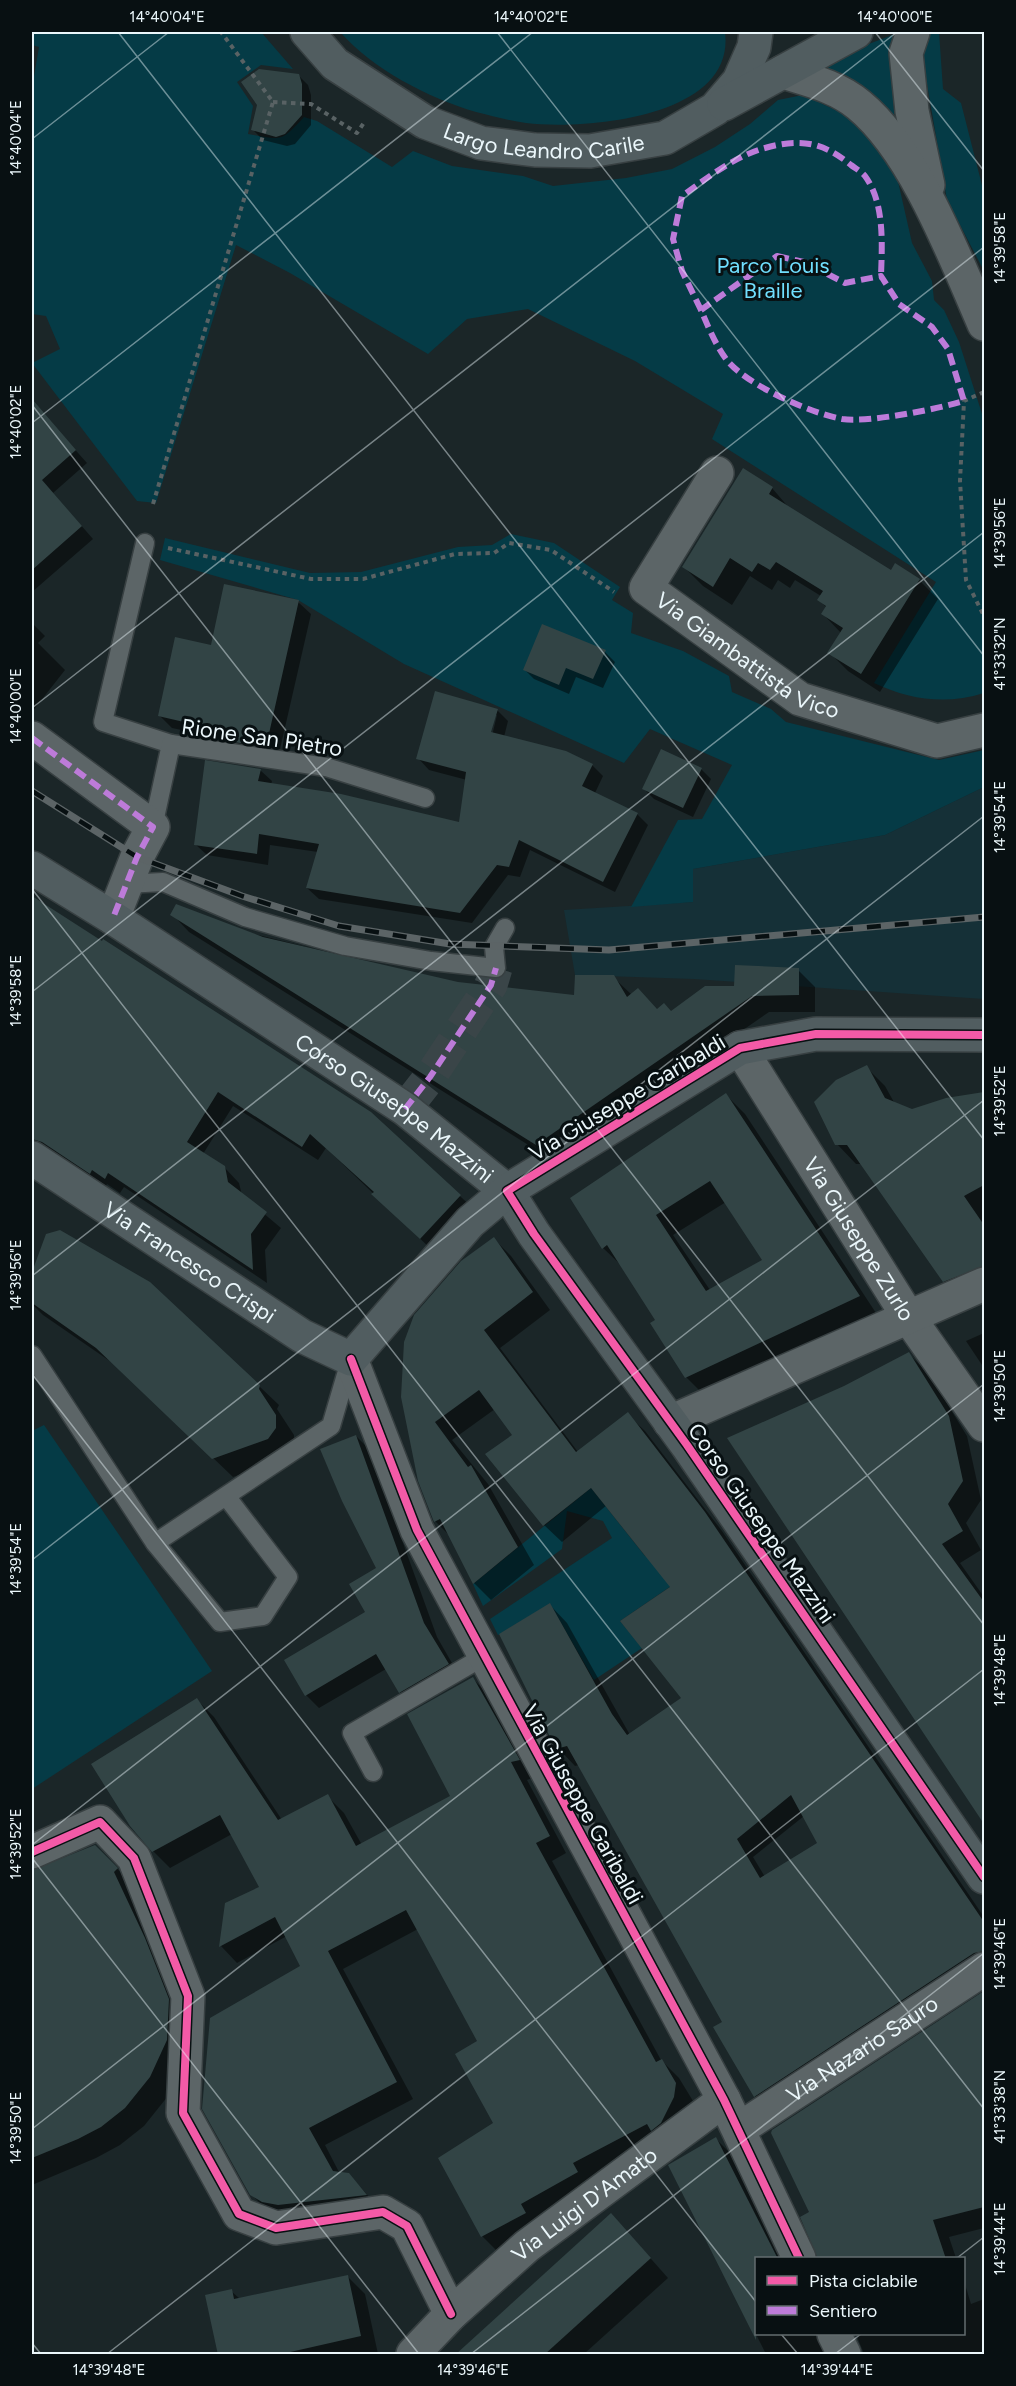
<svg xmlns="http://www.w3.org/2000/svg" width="1016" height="2386" font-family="Figtree,sans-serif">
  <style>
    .built { fill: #153037 }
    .green { fill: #053b46 }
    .shadow { fill: #0007; fill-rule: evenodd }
    .building { fill: #324445; fill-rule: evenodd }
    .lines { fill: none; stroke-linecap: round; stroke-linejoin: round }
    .street-tunnel { stroke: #3a4548; stroke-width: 33; stroke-dasharray: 33 16; stroke-linecap: butt }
    .lane-casing { stroke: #384042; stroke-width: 21 }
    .street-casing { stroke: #384042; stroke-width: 36 }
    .secondary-casing { stroke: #384042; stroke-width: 36 }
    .path { stroke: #596264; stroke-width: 4; stroke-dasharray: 4.5 4.5; stroke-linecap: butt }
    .lane { stroke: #5c6567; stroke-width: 18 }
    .street { stroke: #5c6567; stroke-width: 33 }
    .secondary { stroke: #515d60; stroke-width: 33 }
    .rail-casing { stroke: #5c6466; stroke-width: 7 }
    .rail { stroke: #081012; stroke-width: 4.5; stroke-dasharray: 14; stroke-linecap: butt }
    .quiet { stroke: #bd7bd9; stroke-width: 6; stroke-dasharray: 12 6; stroke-linecap: butt }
    .cycleway-casing { stroke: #081012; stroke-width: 11 }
    .cycleway { stroke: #f35aa7; stroke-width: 8 }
    .ticks { fill: none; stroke: #ebf7fb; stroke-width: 1.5; stroke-opacity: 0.45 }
    .labels { text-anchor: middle; stroke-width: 6; stroke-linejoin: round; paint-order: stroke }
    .street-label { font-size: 22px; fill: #ebf7fb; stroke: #081012 }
    .park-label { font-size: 22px; fill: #70dffe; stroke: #081012 }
    .neatline { fill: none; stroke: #ebf7fb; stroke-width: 2 }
    .ticks-label { font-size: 15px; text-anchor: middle; fill: #ebf7fb }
  </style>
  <rect width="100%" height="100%" fill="#1b2628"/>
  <!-- built -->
  <path class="built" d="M984,787V999L694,979L575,975L564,910L693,902V869L885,835Z"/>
  <!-- green -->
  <g class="green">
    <path d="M32,32H261L293,69L261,65L237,82L253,106L248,134C282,140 280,143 304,117L317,121L392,167L413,151L452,166L523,176L553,186L626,178L672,169L715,147L750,124L778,100L803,95L851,117L877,144L897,177L912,243L932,281L934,300L944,310L959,342L984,420V693C946,705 910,700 874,683L936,582L712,439L723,414L635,361L528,309L467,319L428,354L290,273L236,245L156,503L137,501L32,363L60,349L46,316L32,314V88L39,47L32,45Z"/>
    <path d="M340,32H725C736,118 585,130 526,123C510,121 492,116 476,112C428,98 373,69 340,32Z"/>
    <path d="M931,32H939L943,89L961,103L984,193V271L947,200L920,43Z"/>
    <path d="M895,34L890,60L895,123L822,68L853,50Z"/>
    <path d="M511,534L554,543L620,587L612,600L633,613L631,633L683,651L729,676L732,692L771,709L786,722L939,760L984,750V787L885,835L693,869V902L631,907L678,820L702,819L732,765L650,729L624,763L404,664L298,600L160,560L165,538L310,573L361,572L458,547L492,545Z"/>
    <path d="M44,1425L212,1671L32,1789V1431Z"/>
    <path d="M591,1488L645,1556L693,1571L620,1621L642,1648L594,1680L550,1604L498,1635L490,1619L612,1538L603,1521L567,1511L562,1549L483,1606L473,1584Z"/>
  </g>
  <!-- shadow -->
  <g class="shadow">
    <path d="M298,75L308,85L311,95V125L295,144L287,146L263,140L253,130Z"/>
    <path d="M38,408L87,463L53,493L93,539L32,592V413Z"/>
    <path d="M772,488L790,509L891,572L919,580L938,599L880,692L848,671L829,652L841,633L823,614L827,608L819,600L821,596L795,580L790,588L778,580L772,590L750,576L732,605L703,586L684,567Z"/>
    <path d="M298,602L311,614L278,758L222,750L210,736L172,728L159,715L212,647Z"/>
    <path d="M32,623L45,636L38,643L65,670L32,712Z"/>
    <path d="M605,652L615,662L603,688L576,677L569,694L534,679L524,669Z"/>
    <path d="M497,710L508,721L504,737L592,765L603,776L595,793L637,814L648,825L615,892L530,850L520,877L508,875L472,923L319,899L307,888L318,852L270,845L268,865L207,855L195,844L260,770L272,781L271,785L460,823L467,780L429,770L418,758ZM494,715H497L491,740L488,739Z"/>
    <path d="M701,769L711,779L693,817L654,799L644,789Z"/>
    <path d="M32,897L370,1113L475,1210L435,1253L326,1148L318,1160L233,1106L203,1154L224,1167L239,1183L242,1195L281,1228L265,1250L267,1283L124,1187L120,1193L107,1184L105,1188L32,1141Z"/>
    <path d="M172,914L458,984L575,997L613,977L632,995L658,1010L671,1012L736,987L798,970L815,987V1012H769L554,1161L189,932Z"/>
    <path d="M866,1067L885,1086L895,1104L912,1110L947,1099L984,1093V1290L963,1300L944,1281L862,1164H856L837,1144Z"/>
    <path d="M726,1095L745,1114L878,1316L705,1396L686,1377L657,1321L623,1267L603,1248ZM726,1202L764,1260L710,1290L673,1235Z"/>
    <path d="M47,1235L259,1386L279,1405L277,1409L294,1435V1447L287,1457L233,1477L117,1366L43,1315L32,1304V1276Z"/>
    <path d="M494,1239L511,1256L550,1310L500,1348L578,1452L627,1414L645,1431L722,1531L984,1917V1975L772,2113L755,2096L724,2022L579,1765L575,1766L558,1748L550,1605L567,1623L630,1735L684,1698L672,1587L607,1505L562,1542L544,1525L487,1454L514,1435L495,1409L452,1440L488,1484L534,1565L491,1600L474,1583L450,1536L435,1521L403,1397ZM804,1816L819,1844L765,1877L753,1857Z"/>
    <path d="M984,1333V1368L966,1341Z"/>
    <path d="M909,1354L928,1373L967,1436L981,1500L966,1523L981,1550L960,1563L984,1597V1822L930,1737L845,1387Z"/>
    <path d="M356,1436L369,1449L437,1637L460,1677L413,1705L400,1692L386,1669L319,1708L306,1695L367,1613L378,1569Z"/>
    <path d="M473,1679L490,1696L535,1777L527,1780L566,1853L552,1861L661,2060L679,2078L693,2101L691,2115L499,2253L482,2236L495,2124L479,2042L418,1929L343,1969L413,2099L325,2145L340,2174H349L382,2212H269L251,2194L302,1966L287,1936L237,1963L221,1946L226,1904L261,1888L232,1834L170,1868L153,1851L197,1700L214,1717L282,1820L327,1796L344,1813L362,1845L452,1797Z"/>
    <path d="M95,1846L136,1888L187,2019L168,2096L144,2126L120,2145L96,2158L32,2185V1873Z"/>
    <path d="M984,1993V2228L949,2237L956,2258H819L811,2213L774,2130Z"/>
    <path d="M716,2139L733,2156L785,2258H756V2334H846L833,2354H766L670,2166Z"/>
    <path d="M629,2234L668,2278L584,2354H457Z"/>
    <path d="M347,2276L365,2294L378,2354H219L231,2291L240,2299Z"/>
    <path d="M964,2281L971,2304L984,2299V2354H864L856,2334H964Z"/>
  </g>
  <!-- building -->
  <g class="building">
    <path d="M259,69L299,74L302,84V115L285,134L276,137L251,130L257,105L241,82Z"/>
    <path d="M32,399L76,450L42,480L82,526L32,570Z"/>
    <path d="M743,468L773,487L769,494L891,570L895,563L920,579L861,674L827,653L843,628L821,614L826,606L817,600L823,591L776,562L770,570L758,563L752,572L730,558L713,587L682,567Z"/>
    <path d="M224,584L299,600L266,747L208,738L210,728L158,716L175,637L211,645Z"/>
    <path d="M542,624L606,650L593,679L566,668L559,685L523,670Z"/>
    <path d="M435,691L498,709L491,732L566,751L593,764L582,786L638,813L603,882L519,840L509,867L497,865L460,913L306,888L319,844L259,834L257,854L194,845L205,760L261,769L258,781L341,794L459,822L466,772L416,759Z"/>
    <path d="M661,749L702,768L683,808L642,789Z"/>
    <path d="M32,896L102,941L103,939L371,1112L461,1195L420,1239L371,1194L374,1192L310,1134L302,1147L218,1092L187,1142L225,1166L228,1182L267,1212L251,1234L253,1270L108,1173L105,1179L92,1170L90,1174L42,1142L32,1139Z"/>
    <path d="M176,904L263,937L458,982L574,995L575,975H614L627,997L638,988L657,1009L664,1003L671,1011L705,986H734L735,965L799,968V995L752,996L536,1145L170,915Z"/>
    <path d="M867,1065L885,1098L912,1109L946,1098L984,1092V1185L964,1196L984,1225V1266L943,1282L847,1145H835L814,1102L836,1080Z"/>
    <path d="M726,1093L860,1296L685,1378L650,1323L655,1320L607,1245L602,1249L570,1198ZM710,1181L762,1260L706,1291L656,1215Z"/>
    <path d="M60,1230L150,1282L260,1385L259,1389L276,1415V1428L268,1439L212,1459L96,1348L32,1303V1272L46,1234Z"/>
    <path d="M494,1237L533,1292L484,1330L576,1452L628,1412L705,1512L984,1922V1951L974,1953L754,2097L713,2027L722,2022L567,1746L556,1749L499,1634L550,1603L612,1714L627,1735L681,1698L620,1621L670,1587L591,1488L543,1526L485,1454L512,1435L479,1390L435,1422L468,1467L471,1465L518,1547L473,1584L440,1519L434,1522L418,1481L401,1397L404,1342L414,1315L461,1261ZM791,1795L817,1843L760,1878L737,1839Z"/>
    <path d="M909,1352L949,1416L963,1481L948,1504L963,1531L942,1544L984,1602V1824L727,1438L844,1386Z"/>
    <path d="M356,1435L424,1623L449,1664L399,1693L376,1654L305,1696L284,1660L365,1612L349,1584L376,1568L342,1501L320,1449Z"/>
    <path d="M473,1677L520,1760L511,1762L550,1836L536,1843L656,2062L662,2059L676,2083L674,2097L661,2123L651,2131L647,2124L573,2163L578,2172L521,2204L526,2213L481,2237L438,2158L493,2123L455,2054L477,2041L406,1910L328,1951L397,2082L309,2128L333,2171L349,2173L367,2195L278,2205L262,2202L250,2195L202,2109L210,2018L300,1966L275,1917L219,1947L225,1903L259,1887L220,1815L152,1852L130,1826L91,1764L197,1698L278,1820L328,1794L356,1846L450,1796L407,1714Z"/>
    <path d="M95,1845L118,1868L114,1872L145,1938L169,1999L167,2040L150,2077L125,2108L101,2127L78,2139L32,2158V1870Z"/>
    <path d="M984,1991V2207L933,2220L946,2259H818L800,2217L809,2212L771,2133L772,2130Z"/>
    <path d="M716,2137L778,2259H756V2340L668,2165Z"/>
    <path d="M611,2213L651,2258L544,2355H455Z"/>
    <path d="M348,2275L361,2336L277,2355H218L205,2295L232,2289L234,2299Z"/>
  </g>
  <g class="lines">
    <!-- street-tunnel -->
    <path class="street-tunnel" d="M405,1109L430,1077L491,985L496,968"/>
    <!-- lane casing -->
    <g class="lane-casing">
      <g id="lane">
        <path d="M145,543L103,722L171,744"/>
        <path d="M153,827L171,744L326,767L425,798"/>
        <path d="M126,884L163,882L245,917L345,946L431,961L496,968L494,947L505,928"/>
        <path d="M32,1355L155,1543"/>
        <path d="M226,1496L288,1577L263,1616L220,1622L155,1543L331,1426L350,1361"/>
        <path d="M373,1772L352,1733L483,1657"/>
      </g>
    </g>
    <!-- street casing -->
    <g class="street-casing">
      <g id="street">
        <path d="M913,32L906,53L912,111L928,185"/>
        <path d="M783,72C809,80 838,87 859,105C915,151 955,258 984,324"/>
        <path id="s1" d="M717,473L646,588L800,699L937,741L984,730"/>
        <path d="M32,738L153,827L137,857L113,918"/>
        <path id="s2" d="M740,1048L907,1315L984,1425"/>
        <path d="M351,1359L417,1530L724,2100L799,2258"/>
        <path d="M670,1422L984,1284"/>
        <path d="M32,1852L100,1822L134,1858L188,1996L183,2113L239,2214L276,2228L383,2212L407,2226L451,2314"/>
        <path id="s3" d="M739,2129L984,1969"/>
        <path d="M834,2334L844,2354"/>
        <path id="s4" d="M413,2354L451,2314L527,2246L724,2100"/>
      </g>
    </g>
    <!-- secondary casing -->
    <g class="secondary-casing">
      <g id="secondary">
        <path id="s5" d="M307,32L335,64L425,122L481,143L535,150L590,151L665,138L715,109L739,81L754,47L756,32"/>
        <path d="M724,104L856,32"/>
        <path id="s6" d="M32,868L113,918L405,1109L507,1191L534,1234L687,1445L984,1877"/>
        <path id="s7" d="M32,1158L302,1336L351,1359L470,1222L507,1191L740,1048L816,1034L984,1035"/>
      </g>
    </g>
    <!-- path -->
    <g class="path">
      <path d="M273,102L311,104L357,133L365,121"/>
      <path d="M984,392L964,401L960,481L966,580L984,616"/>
      <path d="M153,504L273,102L221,32"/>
      <path d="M168,548L311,579H363L455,554L494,553L509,543L551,550L614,592"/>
    </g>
    <!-- lane -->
    <use href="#lane" class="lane"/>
    <!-- street -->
    <use href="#street" class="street"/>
    <!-- secondary -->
    <use href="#secondary" class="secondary"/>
    <!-- rail casing -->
    <g class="rail-casing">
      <path id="rail" d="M32,791L137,857L242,896L339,926L450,944L609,950L984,917"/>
    </g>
    <!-- rail -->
    <use href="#rail" class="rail"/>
    <!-- quiet -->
    <g class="quiet">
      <path d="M777,256L804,262L845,283L881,276L899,304L932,327L948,349L964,401C937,409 869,423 842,419C810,413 746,385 726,359C715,344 708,326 701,310Z"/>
      <path d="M701,310L682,271L673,239L682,196C707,178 735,156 765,148C800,138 823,142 851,165C855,168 862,172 865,176C885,203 882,245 881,276"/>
      <path d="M32,738L153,827L137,857L113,918"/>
      <path d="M405,1109L430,1077L491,985L496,968"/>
    </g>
    <!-- cycleway casing -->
    <g class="cycleway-casing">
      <g id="cycleway">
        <path d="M984,1035L816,1034L740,1048L507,1191L534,1234L687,1445L984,1877"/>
        <path d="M351,1359L417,1530L724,2100L799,2258"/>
        <path d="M32,1852L100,1822L134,1858L188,1996L183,2113L239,2214L276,2228L383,2212L407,2226L451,2314"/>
      </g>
    </g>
    <!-- cycleway -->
    <use href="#cycleway" class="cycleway"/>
  </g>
  <!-- ticks -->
  <path class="ticks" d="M118,32L984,1140M497,32L984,656M875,32L984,171M32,139L169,32M32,405L984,1625M32,423L533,32M32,708L897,32M32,889L984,2109M32,992L984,247M32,1276L984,532M32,1374L756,2302M32,1560L984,816M32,1845L984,1100M32,1858L419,2354M32,2129L984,1384M957,2258L984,2237M781,2334L798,2354M32,2343L41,2354M107,2354L984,1669M471,2354L984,1953M835,2354L861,2334"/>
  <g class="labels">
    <!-- street labels -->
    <g class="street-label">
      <text dy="8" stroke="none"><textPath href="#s5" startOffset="272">Largo Leandro Carile</textPath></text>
      <text dy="8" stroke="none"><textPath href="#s1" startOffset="258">Via Giambattista Vico</textPath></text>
      <text transform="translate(262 737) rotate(8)" y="8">Rione San Pietro</text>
      <text transform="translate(627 1097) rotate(-31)" y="8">Via Giuseppe Garibaldi</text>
      <text dy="8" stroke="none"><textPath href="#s6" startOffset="435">Corso Giuseppe Mazzini</textPath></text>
      <text dy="8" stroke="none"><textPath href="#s2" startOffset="225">Via Giuseppe Zurlo</textPath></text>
      <text dy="8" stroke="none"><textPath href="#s7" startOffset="189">Via Francesco Crispi</textPath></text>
      <text transform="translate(762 1523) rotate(55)" y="8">Corso Giuseppe Mazzini</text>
      <text transform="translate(583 1804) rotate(61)" y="8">Via Giuseppe Garibaldi</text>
      <text dy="8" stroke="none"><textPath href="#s3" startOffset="147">Via Nazario Sauro</textPath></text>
      <text dy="8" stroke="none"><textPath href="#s4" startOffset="228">Via Luigi D'Amato</textPath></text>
    </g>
    <!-- park labels -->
    <g class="park-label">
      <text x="773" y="273">Parco Louis<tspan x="773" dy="25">Braille</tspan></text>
    </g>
  </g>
  <!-- border -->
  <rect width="1016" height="2386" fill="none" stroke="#081012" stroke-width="66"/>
  <!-- legend -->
  <rect x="755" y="2257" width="210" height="78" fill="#081012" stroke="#636c6f" stroke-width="1.5"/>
  <rect x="767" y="2276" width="30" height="9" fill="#f35aa7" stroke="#636c6f" stroke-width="1.5"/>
  <text x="809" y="2287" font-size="18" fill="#ebf7fb">Pista ciclabile</text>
  <rect x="767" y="2306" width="30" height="9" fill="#bd7bd9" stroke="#636c6f" stroke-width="1.5"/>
  <text x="809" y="2317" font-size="18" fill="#ebf7fb">Sentiero</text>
  <rect x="33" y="33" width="950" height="2320" class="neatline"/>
  <g class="ticks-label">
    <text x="167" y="22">14°40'04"E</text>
    <text x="531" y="22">14°40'02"E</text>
    <text x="895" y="22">14°40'00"E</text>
    <text transform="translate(16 138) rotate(-90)" y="5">14°40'04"E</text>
    <text transform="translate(1000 248) rotate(-90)" y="5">14°39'58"E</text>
    <text transform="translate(16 422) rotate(-90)" y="5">14°40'02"E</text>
    <text transform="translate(1000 533) rotate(-90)" y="5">14°39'56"E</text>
    <text transform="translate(1000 654) rotate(-90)" y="5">41°33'32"N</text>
    <text transform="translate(16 706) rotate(-90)" y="5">14°40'00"E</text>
    <text transform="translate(1000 817) rotate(-90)" y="5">14°39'54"E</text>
    <text transform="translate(16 991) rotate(-90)" y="5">14°39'58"E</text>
    <text transform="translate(1000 1101) rotate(-90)" y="5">14°39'52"E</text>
    <text transform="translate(16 1275) rotate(-90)" y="5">14°39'56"E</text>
    <text transform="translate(1000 1386) rotate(-90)" y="5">14°39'50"E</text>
    <text transform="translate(16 1559) rotate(-90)" y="5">14°39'54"E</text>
    <text transform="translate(1000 1670) rotate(-90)" y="5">14°39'48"E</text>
    <text transform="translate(16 1844) rotate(-90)" y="5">14°39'52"E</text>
    <text transform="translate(1000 1954) rotate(-90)" y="5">14°39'46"E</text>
    <text transform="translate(1000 2107) rotate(-90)" y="5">41°33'38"N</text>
    <text transform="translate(16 2128) rotate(-90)" y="5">14°39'50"E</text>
    <text transform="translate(1000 2239) rotate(-90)" y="5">14°39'44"E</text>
    <text x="109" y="2375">14°39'48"E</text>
    <text x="473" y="2375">14°39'46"E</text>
    <text x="837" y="2375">14°39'44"E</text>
  </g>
</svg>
